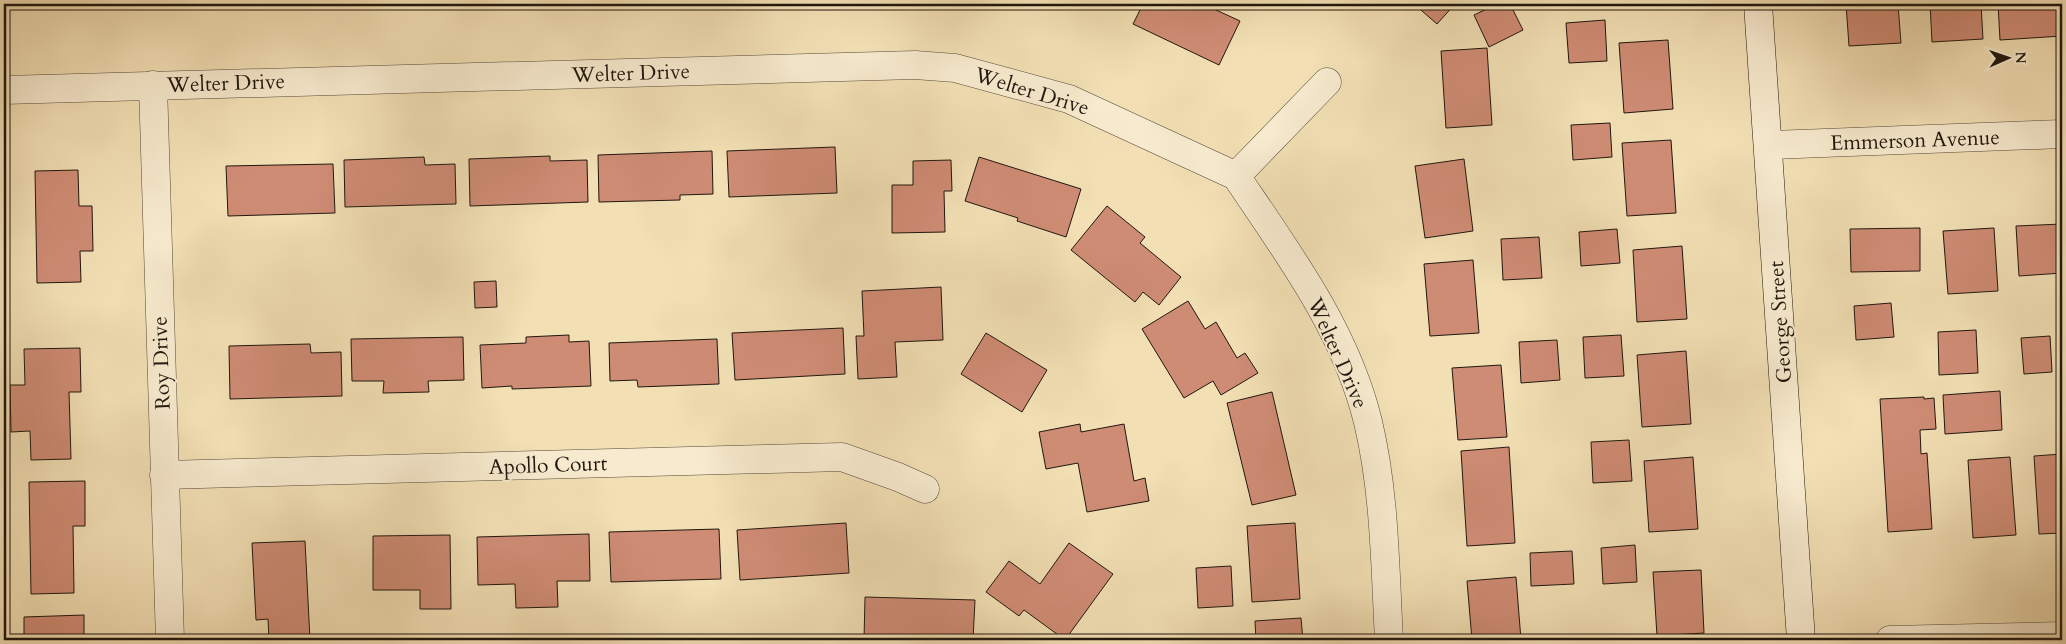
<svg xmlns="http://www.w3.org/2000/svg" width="2066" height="644" font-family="Cardo,serif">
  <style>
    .building { fill: #cf8c75; stroke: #20170e }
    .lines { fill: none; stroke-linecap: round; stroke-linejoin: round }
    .street-casing { stroke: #544938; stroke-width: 29 }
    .secondary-casing { stroke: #20170e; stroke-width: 29 }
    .street { stroke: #f7eace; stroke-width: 28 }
    .secondary { stroke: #f7eace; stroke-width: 28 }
    .labels { text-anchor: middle; stroke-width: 4; stroke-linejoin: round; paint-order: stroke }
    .street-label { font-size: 21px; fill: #20170e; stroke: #f7eace }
  </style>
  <rect width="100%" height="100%" fill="#f2dfb4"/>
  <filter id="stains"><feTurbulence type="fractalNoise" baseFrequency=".004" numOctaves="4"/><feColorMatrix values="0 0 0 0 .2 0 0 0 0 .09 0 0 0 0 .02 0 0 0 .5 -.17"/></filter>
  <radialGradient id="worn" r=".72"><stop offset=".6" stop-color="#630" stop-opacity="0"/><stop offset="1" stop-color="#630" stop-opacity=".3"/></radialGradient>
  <!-- building -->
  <g class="building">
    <path d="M1143,4H1203L1240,21L1219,65L1133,24Z"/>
    <path d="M1414,4H1455L1437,24Z"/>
    <path d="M1497,4H1510L1523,30L1489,47L1474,15Z"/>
    <path d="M1846,4H1898L1901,43L1849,46Z"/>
    <path d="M1930,4H1981L1983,39L1932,42Z"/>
    <path d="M1998,4H2062V36L2000,40Z"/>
    <path d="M1605,20L1607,61L1569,63L1566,23Z"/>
    <path d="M1668,40L1673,109L1624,113L1619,43Z"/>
    <path d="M1487,48L1492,125L1446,128L1441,51Z"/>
    <path d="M1610,123L1612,157L1573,160L1571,125Z"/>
    <path d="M1671,140L1676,213L1627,216L1622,143Z"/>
    <path d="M835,147L837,193L729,197L727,151Z"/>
    <path d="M712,151L713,194L680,195V200L599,202L598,155Z"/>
    <path d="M550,156V161L587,160L588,202L470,206L469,159Z"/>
    <path d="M424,157L425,165L455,164L456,204L345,207L344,160Z"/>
    <path d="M979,157L1081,189L1066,237L1017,221L1018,218L965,201Z"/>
    <path d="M1464,159L1473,231L1425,238L1415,166Z"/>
    <path d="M951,160L952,191H944L945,232L892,233V185H913V161Z"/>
    <path d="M333,164L335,213L228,216L226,166Z"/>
    <path d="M78,170L79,206H92L93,251H80L81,282L37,283L35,171Z"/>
    <path d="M1107,206L1145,237L1140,243L1181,277L1159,305L1143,292L1135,302L1071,250Z"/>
    <path d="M2062,224V273L2019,276L2016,226Z"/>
    <path d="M1920,228V271L1851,272L1850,229Z"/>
    <path d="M1994,228L1998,291L1948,294L1943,231Z"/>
    <path d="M1617,229L1620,263L1581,266L1579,232Z"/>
    <path d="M1539,237L1542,278L1503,280L1501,239Z"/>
    <path d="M1682,246L1687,319L1637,322L1633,250Z"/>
    <path d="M1473,260L1479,333L1430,336L1424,264Z"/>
    <path d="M496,281L497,307L475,308L474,282Z"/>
    <path d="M941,287L943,340L895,342L897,377L858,379L856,336H864L862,291Z"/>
    <path d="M1188,301L1205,329L1216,322L1237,358L1245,353L1258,373L1221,395L1213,381L1184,398L1142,329Z"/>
    <path d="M1891,303L1894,337L1856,340L1854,306Z"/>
    <path d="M843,328L845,374L735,380L732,333Z"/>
    <path d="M1976,330L1978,373L1939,375L1938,332Z"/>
    <path d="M986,333L1047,370L1022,412L961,374Z"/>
    <path d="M569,335V342L589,341L591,386L512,389V386L482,388L480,345L526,343V337Z"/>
    <path d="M1621,335L1624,376L1585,378L1583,337Z"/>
    <path d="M2050,336L2052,372L2024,374L2021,338Z"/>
    <path d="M463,337L464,380L428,381L429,392L383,393L384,381H352L351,339Z"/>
    <path d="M717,339L719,384L638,387L637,380L610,381L609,343Z"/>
    <path d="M1557,340L1560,380L1521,383L1519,342Z"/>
    <path d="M310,344L311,353L341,352L342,396L230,399L229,346Z"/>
    <path d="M80,348L81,392H69L71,459L31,460L30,431L11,432L10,385H25L24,349Z"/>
    <path d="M1686,351L1691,424L1642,427L1637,355Z"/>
    <path d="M1501,365L1507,437L1458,440L1452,368Z"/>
    <path d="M2000,391L2002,430L1945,434L1943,395Z"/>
    <path d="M1272,392L1296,495L1252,505L1227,403Z"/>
    <path d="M1924,397V399L1934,398L1936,429L1920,430L1921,454L1927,453L1932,529L1888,532L1880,399Z"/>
    <path d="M1080,424L1081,432L1124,424L1134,481L1145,478L1149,501L1087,512L1078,463L1046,469L1039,432Z"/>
    <path d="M1629,440L1632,481L1593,483L1591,442Z"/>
    <path d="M1509,447L1515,543L1467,546L1461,451Z"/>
    <path d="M2062,454V533L2039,534L2034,456Z"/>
    <path d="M1693,457L1698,529L1649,532L1644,461Z"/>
    <path d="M2010,457L2016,535L1973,538L1968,460Z"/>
    <path d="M85,481V526H73L74,593L31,594L29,482Z"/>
    <path d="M846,523L849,573L740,580L737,530Z"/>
    <path d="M1295,523L1300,599L1252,602L1247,526Z"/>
    <path d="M719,529L721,579L611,582L609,532Z"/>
    <path d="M589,534L590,581H557L558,607L516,608L515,584L478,585L477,537Z"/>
    <path d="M450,535L451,609H420V590H373V536Z"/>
    <path d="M305,541L310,640H269L268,619L256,620L252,543Z"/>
    <path d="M1069,543L1113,574L1065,640L1024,610L1019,616L986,592L1009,561L1040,584Z"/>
    <path d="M1635,545L1637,582L1603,584L1601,548Z"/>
    <path d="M1572,551L1574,584L1531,586L1530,553Z"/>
    <path d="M1231,566L1233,606L1198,608L1196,568Z"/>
    <path d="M1701,570L1704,633L1657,636L1653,572Z"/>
    <path d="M1516,577L1521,640H1472L1467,581Z"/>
    <path d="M865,597L975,600L973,640H864Z"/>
    <path d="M84,615V640H24V617Z"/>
    <path d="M1301,618L1303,640H1256L1255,621Z"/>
  </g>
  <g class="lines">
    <!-- street casing -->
    <g class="street-casing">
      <g id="street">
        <path d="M153,85L170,640"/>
        <path d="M4,90L915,65L955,68L1069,99L1236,176L1327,82"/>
        <path d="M1769,145L2062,134"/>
        <path d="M1236,176C1288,253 1346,331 1368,422C1385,493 1385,567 1389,640"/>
        <path d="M164,475L842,457L898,477L925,489"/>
        <path d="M1890,640L2062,636"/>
      </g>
    </g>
    <!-- secondary casing -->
    <g class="secondary-casing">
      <path id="secondary" d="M1758,4L1801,640"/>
    </g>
    <!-- street -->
    <use href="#street" class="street"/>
    <!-- secondary -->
    <use href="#secondary" class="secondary"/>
  </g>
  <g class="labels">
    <!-- street labels -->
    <g class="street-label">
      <text transform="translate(631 73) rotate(-2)" y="7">Welter Drive</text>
      <text transform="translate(226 83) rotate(-2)" y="7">Welter Drive</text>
      <text transform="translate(1032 91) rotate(17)" y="7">Welter Drive</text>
      <text transform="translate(1915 140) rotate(-2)" y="7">Emmerson Avenue</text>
      <text transform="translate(1780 322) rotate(-94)" y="7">George Street</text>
      <text transform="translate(1338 353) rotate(66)" y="7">Welter Drive</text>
      <text transform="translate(161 363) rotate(-92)" y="7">Roy Drive</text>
      <text transform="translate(548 465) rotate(-2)" y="7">Apollo Court</text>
    </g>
  </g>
  <!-- margin -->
  <rect width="2066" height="644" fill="none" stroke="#f2dfb4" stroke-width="20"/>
  <rect x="5" y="5" width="2056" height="634" fill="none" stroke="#20170e" stroke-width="2.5"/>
  <rect x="10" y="10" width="2046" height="624" fill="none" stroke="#20170e"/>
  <!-- north arrow -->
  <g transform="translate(2008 58) rotate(88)" stroke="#f7eace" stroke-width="4" paint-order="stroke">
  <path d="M0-4L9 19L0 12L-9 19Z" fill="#20170e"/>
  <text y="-8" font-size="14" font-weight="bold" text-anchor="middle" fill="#20170e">N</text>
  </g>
  <rect width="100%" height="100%" filter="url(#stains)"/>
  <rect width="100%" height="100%" fill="url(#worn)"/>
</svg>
